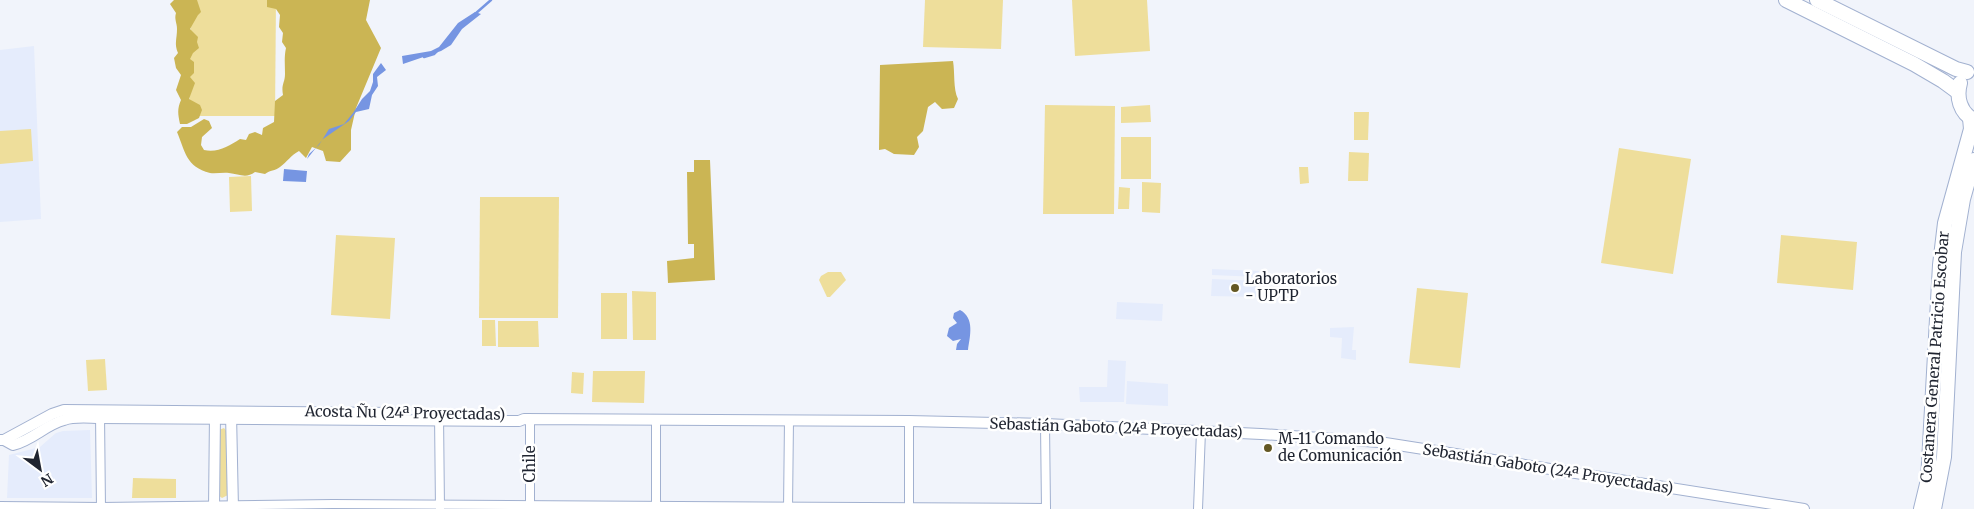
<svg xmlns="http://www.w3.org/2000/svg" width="1974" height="509" font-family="Merriweather,serif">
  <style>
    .built { fill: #e5ecfc }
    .green { fill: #eede9b }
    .forest { fill: #cbb554 }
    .water { fill: #7695e2 }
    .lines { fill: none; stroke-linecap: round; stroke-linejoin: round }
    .stream { stroke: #7695e2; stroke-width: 2.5 }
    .street-casing { stroke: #a2b1d0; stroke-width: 10 }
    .secondary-casing { stroke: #a2b1d0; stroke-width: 12 }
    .highway-casing { stroke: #a2b1d0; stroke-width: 16 }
    .street { stroke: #fff; stroke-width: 8 }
    .secondary { stroke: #fff; stroke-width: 10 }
    .highway { stroke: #fff; stroke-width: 14 }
    .poi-dot { fill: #645824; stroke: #fff; stroke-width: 2 }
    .labels { text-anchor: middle; stroke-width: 5; stroke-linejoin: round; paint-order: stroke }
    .poi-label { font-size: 15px; fill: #1f2430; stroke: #fff; text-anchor: start }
    .street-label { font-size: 15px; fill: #1f2430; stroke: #fff }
  </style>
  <rect width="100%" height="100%" fill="#f1f4fb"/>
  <!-- built -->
  <g class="built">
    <path d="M34,46L41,219L0,222V50Z"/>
    <path d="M1212,269L1259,271V277L1212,275Z"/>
    <path d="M1212,279L1259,281L1258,297L1211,296Z"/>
    <path d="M1117,302L1163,304L1162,321L1116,319Z"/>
    <path d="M1354,327L1352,350H1356V360L1341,358L1342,338L1330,337V328Z"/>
    <path d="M1108,360L1126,361L1124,402H1080L1079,387H1107Z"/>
    <path d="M1127,381L1168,384V406L1126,404Z"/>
    <path d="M90,430L92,498H7L9,455L40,447L56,433L63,431Z"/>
  </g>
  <!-- green -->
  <g class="green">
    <path d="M191,0H276L275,116H189Z"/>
    <path d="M925,0H1003L1001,49L923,47Z"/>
    <path d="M1072,0H1147L1150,51L1075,56Z"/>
    <path d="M1045,105L1115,106L1114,214H1043Z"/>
    <path d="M1150,105L1151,122L1121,123V107Z"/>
    <path d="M1354,112H1369L1368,140H1354Z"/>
    <path d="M31,129L33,161L0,164V131Z"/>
    <rect x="1121" y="137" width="30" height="42"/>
    <path d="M1619,148L1691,159L1673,274L1601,263Z"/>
    <path d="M1349,152L1369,153L1368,181H1348Z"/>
    <path d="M1299,167H1308L1309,183L1300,184Z"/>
    <path d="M251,176L252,211L230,212L229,177Z"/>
    <path d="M1142,182L1161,183L1160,213L1142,212Z"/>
    <path d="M1119,187L1130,188L1129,209H1118Z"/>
    <path d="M480,197H559L558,318H479Z"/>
    <path d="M336,235L395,238L390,319L331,315Z"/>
    <path d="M1781,235L1857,242L1853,290L1777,283Z"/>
    <path d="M828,272H841L846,280L830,297H827L819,280L821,276Z"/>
    <path d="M1417,288L1468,293L1460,368L1409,363Z"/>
    <path d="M632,291L656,292V340H633Z"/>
    <rect x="601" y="293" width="26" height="46"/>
    <path d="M482,320H495L496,346H482Z"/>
    <path d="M498,321H538L539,347H498Z"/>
    <path d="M105,359L107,390L88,391L86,360Z"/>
    <path d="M593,371H645L644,403L592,402Z"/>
    <path d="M572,372L584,373L583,394L571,393Z"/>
    <path d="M224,428L227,432L228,495L222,498L218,495L219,430Z"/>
    <path d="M133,478L176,479V498H132Z"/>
  </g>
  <!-- forest -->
  <g class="forest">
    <path d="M174,0H197L201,12L198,15L190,29L198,37L197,42L199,48L193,53L190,59L194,62V73L190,77L195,83L189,99L200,105L202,110L199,118L187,124H180C178,114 177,109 181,100L176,90L181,75L176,68L174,58L178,53C174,44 177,39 177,29C177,23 174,19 176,13L170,4Z"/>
    <path d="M267,0H370L366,20L381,48L356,108L351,130V150L340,162L326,161L323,151L312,147L306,158L299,151C291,155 287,162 280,167C275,171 270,170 265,174L255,172C246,179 239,174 229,173C223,172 216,174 210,173C186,167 185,151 177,132L182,127H191L204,119L209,121L212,128L202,137L201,145L204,150C218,153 229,146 240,139L246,140L249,134L255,132L262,135L263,128L274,122L275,101L283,95C281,84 285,83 285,74C285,65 284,57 286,48L282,42L283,33L279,27L280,15L276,9L267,7Z"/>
    <path d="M953,61C955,72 953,89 958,99L954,108L942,109L935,102L928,107L923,131L917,137L919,147L914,155L894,154L885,149L879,150L880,65Z"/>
    <path d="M694,160H710L715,280L668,283L667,261L694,258V244H688L687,172H694Z"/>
  </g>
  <!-- water -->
  <g class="water">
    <path d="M475,12L481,14L462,29L451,45L441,51L403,64L402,56L431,51L439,47L458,23Z"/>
    <path d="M381,63L386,70L377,77L378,86L372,95L369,109L356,112L349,121L323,139L307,159L309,154L319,145L329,129L344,124L353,113L362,99L370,91L373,82V74Z"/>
    <path d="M284,169L307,171L306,182L283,181Z"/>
    <path d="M960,310C975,318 970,336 968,350H956L957,344L961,339L953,341L947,336L949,328L957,323L953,318L954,313Z"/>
  </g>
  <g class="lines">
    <!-- stream -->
    <g class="stream">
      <path d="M475,14L491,0"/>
      <path d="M424,57L434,54L437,51"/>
    </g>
    <!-- street casing -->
    <g class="street-casing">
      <g id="street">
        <path d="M100,414L101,509"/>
        <path d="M439,414L440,509"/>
        <path d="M656,420V509"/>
        <path d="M1045,424L1046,509"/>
        <path d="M0,506L101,507L333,504L1046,508"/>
        <path d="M530,509V419"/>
        <path d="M788,509L789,420"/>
        <path d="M909,509V421"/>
        <path d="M1198,509L1201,431"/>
      </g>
    </g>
    <!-- secondary casing -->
    <g class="secondary-casing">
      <g id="secondary">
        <path d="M231,413L233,509"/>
        <path d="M0,440H4L52,414L64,410L397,413"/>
        <path d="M4,440L13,445C33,440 45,425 64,420C74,416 89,418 100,418L519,421L524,419L909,421L1045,424L1261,434L1379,442L1804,509"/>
        <path d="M214,509L215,414"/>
      </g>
    </g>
    <!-- highway casing -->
    <g class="highway-casing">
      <g id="highway">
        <path d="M1786,0L1914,64L1943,81L1958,92"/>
        <path d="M1817,0L1956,69L1967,72"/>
        <path d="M1960,83C1956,97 1960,113 1974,120"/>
        <path d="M1921,509L1928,480L1940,265L1945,223L1971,129L1970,118"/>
        <path d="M1934,509L1944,457L1954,252L1963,199L1974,160"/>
      </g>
    </g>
    <!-- street -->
    <use href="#street" class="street"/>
    <!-- secondary -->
    <use href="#secondary" class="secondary"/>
    <!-- highway -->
    <use href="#highway" class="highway"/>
  </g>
  <!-- markers -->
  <g class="poi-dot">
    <circle cx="1235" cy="288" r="5"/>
    <circle cx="1268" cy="448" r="5"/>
  </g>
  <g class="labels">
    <!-- poi labels -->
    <g class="poi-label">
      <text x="1245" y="284">Laboratorios<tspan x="1245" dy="17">- UPTP</tspan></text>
      <text x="1278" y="444">M-11 Comando<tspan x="1278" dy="17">de Comunicación</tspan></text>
    </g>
    <!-- street labels -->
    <g class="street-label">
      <text transform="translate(1935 357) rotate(-86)" y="5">Costanera General Patricio Escobar</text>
      <text transform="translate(405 413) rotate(1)" y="5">Acosta Ñu (24ª Proyectadas)</text>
      <text transform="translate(1116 428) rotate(2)" y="5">Sebastián Gaboto (24ª Proyectadas)</text>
      <text transform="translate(530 464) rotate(-90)" y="5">Chile</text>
      <text transform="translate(1548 469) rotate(9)" y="5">Sebastián Gaboto (24ª Proyectadas)</text>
    </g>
  </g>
  <!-- north arrow -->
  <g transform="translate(40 469) rotate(148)" stroke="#ffffff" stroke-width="4" paint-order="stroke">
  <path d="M0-4L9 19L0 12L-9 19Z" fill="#1f2430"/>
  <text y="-8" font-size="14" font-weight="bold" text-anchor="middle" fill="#1f2430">N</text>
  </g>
</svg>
